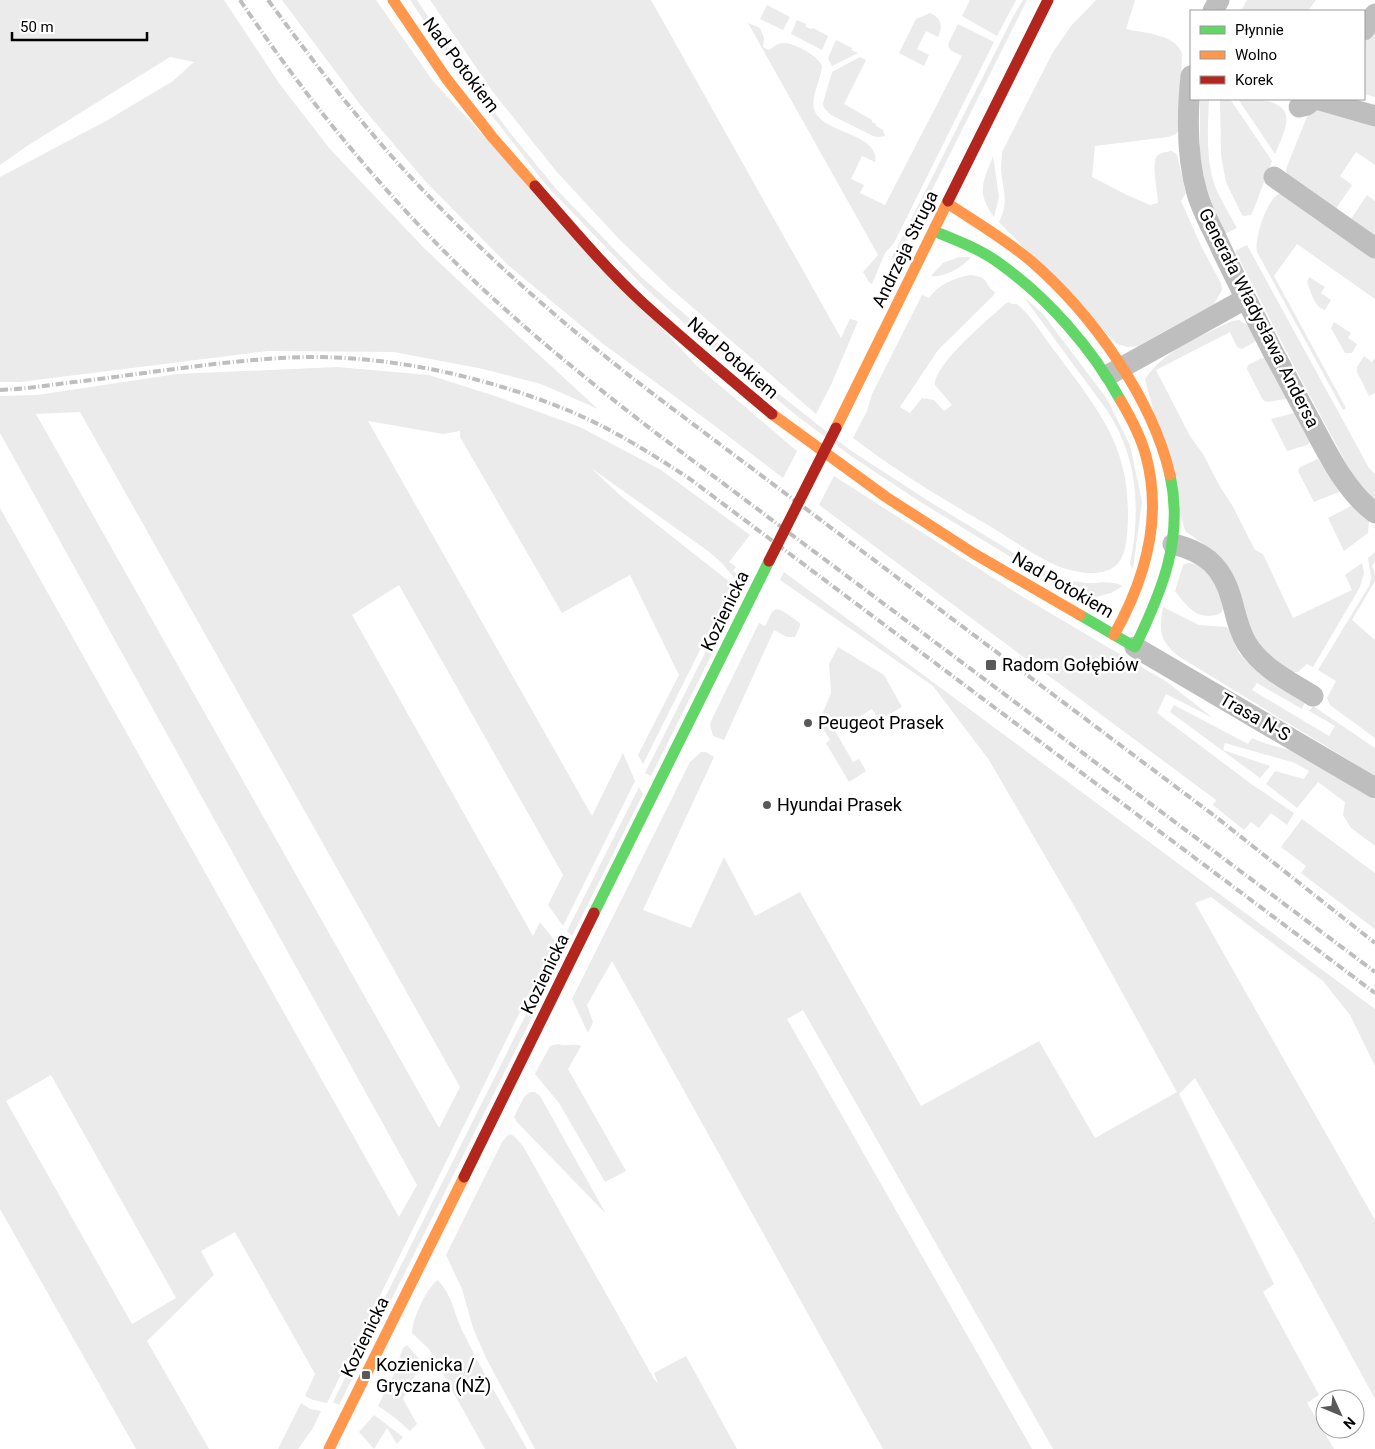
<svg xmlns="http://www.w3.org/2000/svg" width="1375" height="1449" font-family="Roboto,sans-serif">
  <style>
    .green { fill: #ebebeb; fill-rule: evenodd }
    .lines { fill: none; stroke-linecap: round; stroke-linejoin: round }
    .street { stroke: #bebebe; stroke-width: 21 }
    .fast { stroke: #63d668; stroke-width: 11 }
    .slow { stroke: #ff974d; stroke-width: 11 }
    .jam { stroke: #b3261e; stroke-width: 11 }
    .rail { stroke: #bebebe; stroke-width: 4; stroke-dasharray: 8 2.5 1 2.5; stroke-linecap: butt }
    .jam-bridge { stroke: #b3261e; stroke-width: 11 }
    .poi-dot { fill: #595959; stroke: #fff; stroke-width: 2 }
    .labels { text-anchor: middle; stroke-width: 5; stroke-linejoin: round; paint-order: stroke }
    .street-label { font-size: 18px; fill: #000; stroke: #fff }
    .poi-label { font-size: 18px; fill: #000; stroke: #fff; text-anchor: start }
  </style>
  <rect width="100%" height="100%" fill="#fff"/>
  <!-- green -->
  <g class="green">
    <path d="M0,0H224L279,83L329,148L423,247L477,298L598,409L541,384L483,369L394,352L268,351L20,382H0V177L106,121L173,81L194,62L170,57L27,146L0,165Z"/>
    <path d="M282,0H376L433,81L697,366L797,451L783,478L711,423L602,343L509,266L426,182L362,107Z"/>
    <path d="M410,0H417L467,75L511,134L558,191L640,276L765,383L850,450L927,500L1035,566C1052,575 1069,582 1088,583C1101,583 1110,580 1123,586L1111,593L1096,597L1084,595L1050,581L922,503L851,456L801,419L684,323L643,286L546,185L461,76Z"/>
    <path d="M430,0H651L841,338L850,319L858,321L831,385L816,414L669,287L619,239L556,171L493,92Z"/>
    <path d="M970,0H1016L997,36L962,16Z"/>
    <path d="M1023,0H1027L897,260L892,257L1013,17Z"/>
    <path d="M1096,0H1135L1126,29C1143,33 1175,34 1182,53L1179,130L1176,134L1168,137L1095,146L1092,177L1127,195L1150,205L1158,203C1158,193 1151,163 1157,156C1161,152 1166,152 1172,151L1177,155L1186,193L1181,201L1202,248L1221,283L1222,290L1214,304L1138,346L1128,347L1117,344L999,222C1010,200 1002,190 1001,168C1001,163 1002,157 1002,152L1053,52L1071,26Z"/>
    <path d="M1247,0H1316L1308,11H1241Z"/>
    <path d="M767,5L790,17L783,30L760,19Z"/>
    <path d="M930,13C942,18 943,27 938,37L926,31L917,49L929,55L924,66L899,53L916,19Z"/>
    <path d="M797,20L806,24V27L811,29L813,28L828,36L822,50L791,34Z"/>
    <path d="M748,23L760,28L764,38L763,47L769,50C774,47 777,43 783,43C793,42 819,56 822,66C821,80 811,95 814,109C821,134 881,133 875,162L862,156L851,179L864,185L860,193L885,205L962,56L950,50L948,44L958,24L994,42L894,243L885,253L872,284L869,282L863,272L878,255Z"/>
    <path d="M1375,24V97L1364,94V40Z"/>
    <path d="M836,40L852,48L851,50L858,53L832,66L828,58Z"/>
    <path d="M860,57L866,60L844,104L872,120V122L876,124V126L883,130L885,136L878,137L873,136L831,115L824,108L823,103L832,72Z"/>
    <path d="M1200,99H1209C1208,128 1205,163 1217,191C1223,203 1230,216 1237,228L1225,234L1206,188L1200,156Z"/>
    <path d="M1220,99H1230L1272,161L1253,211L1251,215L1244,216L1242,215L1226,182L1221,155Z"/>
    <path d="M1238,99C1254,99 1291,98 1286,124C1284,134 1279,145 1275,154Z"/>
    <path d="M1316,105L1375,124V165L1356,152L1340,176L1352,185L1333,213L1287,178L1286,169L1308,114Z"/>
    <path d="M993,156L999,197L994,217C976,192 983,182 993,156Z"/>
    <path d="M1279,194H1283L1375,255V299L1297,244L1274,276L1346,408L1343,410L1257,252C1254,239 1267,199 1279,194Z"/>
    <path d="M1367,195L1375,201V238L1349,222Z"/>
    <path d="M1247,245L1369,468L1375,474V500L1353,476L1294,366L1235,251Z"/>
    <path d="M959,257H971C963,267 944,278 931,276L943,263Z"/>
    <path d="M970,275C991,277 983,284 995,292L993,296L938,350L900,407L910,413L922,398L934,400L944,411L952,405L935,385C934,364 989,319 1005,304L1009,302L1012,304H1017C1031,315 1045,339 1057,354C1103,416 1134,452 1127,535C1125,556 1120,571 1095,573C1081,574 1063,569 1051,563C1031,553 1012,540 993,528C944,500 898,472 853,438L867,411L872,394L922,295L929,298C939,284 954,278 970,275Z"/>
    <path d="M1309,277L1325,287L1321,293L1331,300L1325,310C1314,307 1311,291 1307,282Z"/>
    <path d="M1023,296L1043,314L1107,399L1130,445L1142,502L1133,569L1130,564C1141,510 1138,456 1106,409Z"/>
    <path d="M1239,320L1250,327L1256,341L1242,349L1237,347L1230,332L1156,370L1190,436L1203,454L1219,485L1232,505L1255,550L1263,554L1293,618L1352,590L1345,575L1362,563L1364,573L1360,587L1313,667L1307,664L1298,672H1290L1257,644L1209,548L1185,531L1145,379C1165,349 1202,336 1232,321Z"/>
    <path d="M1334,322L1351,333L1348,338L1357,344L1352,353H1345L1331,328Z"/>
    <path d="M1364,356L1372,362L1375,358V393L1369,396L1357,372V367Z"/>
    <path d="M1262,358H1266L1287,397L1286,399L1267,402L1263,400L1247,369L1248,365Z"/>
    <path d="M337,367L429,375L495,396L580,427L661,470L750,535L729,562L736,567L733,571L737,574L734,578L722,563L708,551L591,468L622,497L731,583L726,598L643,764L638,755L679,675L630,575L562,613L460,437V431L443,434L368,421L592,816L623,753L635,781L563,926L548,905L563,875L399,585L352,615L533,936L540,922L555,941L327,1403L313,1400L305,1396L315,1374L235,1232L201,1251L214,1275L147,1341L209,1449H136L0,1209V508L399,1217L417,1185L0,433V396L37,395L177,374ZM80,412L460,1087L439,1128L36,414ZM51,1075L176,1298L132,1324L6,1101Z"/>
    <path d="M1294,413L1310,442L1307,445L1287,451L1271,419Z"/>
    <path d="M1318,459L1339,489V492L1314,502L1298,471L1300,467Z"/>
    <path d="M834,476L1023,597L1167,682L1213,718L1166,694L1157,713L1250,783L1294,813L1287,825L1271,813L1259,828L1251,822L1244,830L1213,805L1216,800L819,505Z"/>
    <path d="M1353,505L1369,521L1368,533L1344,551L1328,518Z"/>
    <path d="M1375,552V561L1372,566L1375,573V581L1352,620L1375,640V738L1330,705L1327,698L1336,681L1318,670L1369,586L1371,578L1368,558Z"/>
    <path d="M1188,563C1206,563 1215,580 1220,597C1221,600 1223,605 1223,608C1223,612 1219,615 1215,615C1196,620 1185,604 1175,591L1183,565Z"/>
    <path d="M784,572L1375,1009V1066L1350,1015L1323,981L1211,897L1195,903L1375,1220V1399L1297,1256L1195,1078L1179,1094L1274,1284L1263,1292L1319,1395L1307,1403L1334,1449H1053L803,1010L787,1019L1032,1449H883L612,961L587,1005L593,1022L588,1033L572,999L690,762L701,752H706L714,757L643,910L691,928L724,857L755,916L800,892L921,1106L1039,1041L1095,1138L1177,1092L1080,916L989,760L933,686L780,580Z"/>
    <path d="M728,607L734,610L651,776L645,773Z"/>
    <path d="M1163,607L1199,625L1226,627L1229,630L1239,653L1248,663L1260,674L1305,702L1302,709L1257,683L1252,690L1329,736L1335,726L1309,711L1313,706L1375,748V776L1178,656C1159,640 1159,630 1163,607Z"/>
    <path d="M776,609L783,611L800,623V626L795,637H787L774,630L724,740L713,736L710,725L711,721L759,623L765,626L772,612Z"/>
    <path d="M838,647L884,675L902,707L879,720L872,709L835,731L853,762L859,759L866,771L849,782L826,743L830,740L819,722L831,693L829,664Z"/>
    <path d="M1174,705L1248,744L1252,738L1264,743L1293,751L1375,800V846L1351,828L1343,815L1345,802L1318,782L1297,808L1266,784L1275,771L1304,779L1309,771L1295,763L1225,743L1223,750L1270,766L1260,778L1170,712Z"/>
    <path d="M639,787L643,794L572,936L567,931Z"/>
    <path d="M1302,819L1375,873V929L1301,873L1306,866L1281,847Z"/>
    <path d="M563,940L568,945L339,1405L333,1402Z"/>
    <path d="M558,1044C566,1047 572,1043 581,1046L568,1069L626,1171L605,1182L559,1103L535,1074L550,1046Z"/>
    <path d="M530,1092H535L540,1096L606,1214L517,1122L514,1117L524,1097Z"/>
    <path d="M509,1134L514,1136L523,1146L654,1379L658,1383L654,1373L686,1356L737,1449H535L486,1358L473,1328L462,1289L446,1255L502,1142Z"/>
    <path d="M438,1280C455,1300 453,1313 464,1334C483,1373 506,1411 527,1449H485L429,1349L412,1333C412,1319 427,1287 438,1280Z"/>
    <path d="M407,1345L422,1362L403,1399L417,1424L410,1431L394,1417L378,1406L401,1360L399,1359L403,1348Z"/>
    <path d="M301,1403L310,1409L321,1411L313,1428L298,1449H278Z"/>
    <path d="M374,1415L403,1437L397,1444L387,1428L374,1449L359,1432Z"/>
  </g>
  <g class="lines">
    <!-- street -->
    <g class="street">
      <path d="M1213,11L1219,0"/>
      <path d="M1364,30L1375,14"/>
      <path d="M1191,76C1187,114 1186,155 1197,193C1201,207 1208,221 1215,235C1233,275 1254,314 1274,354C1287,377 1299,401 1312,424C1329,456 1346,491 1375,513"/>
      <path d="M1316,99L1375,116"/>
      <path d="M1299,107L1307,105L1314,99"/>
      <path d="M1274,177L1375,248"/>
      <path d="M1110,374L1245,299"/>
      <path d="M1173,544C1206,552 1223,567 1232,601C1236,616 1239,631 1247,644C1262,668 1289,681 1313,696"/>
      <path d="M1135,647L1375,788"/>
    </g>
    <!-- fast -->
    <g class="fast">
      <path d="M934,231C956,240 980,249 999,263C1048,298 1092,348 1121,401"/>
      <path d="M1080,615L1135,647C1162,591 1184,539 1170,475"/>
      <path d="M594,913L769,561"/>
    </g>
    <!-- slow -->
    <g class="slow">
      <path d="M393,0L446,78L493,138L535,186"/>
      <path d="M947,203C976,222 1005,239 1031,261C1091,313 1152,397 1170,475"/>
      <path d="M772,414L886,497L973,553L1080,615"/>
      <path d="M836,428L948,201"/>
      <path d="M1114,635C1145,580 1163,519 1146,456C1141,437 1131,418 1121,401"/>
      <path d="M329,1449L464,1177"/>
    </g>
    <!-- jam -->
    <g class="jam">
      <path d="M535,186C570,226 605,268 644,304C686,342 729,378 772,414"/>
      <path d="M948,201L1048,0"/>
      <path d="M464,1177L594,913"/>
    </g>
    <!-- rail -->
    <g class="rail">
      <path d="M240,0C311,106 393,205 486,292C539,341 595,386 652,430L1375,972"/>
      <path d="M268,0C315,64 364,128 419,186C496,267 580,339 669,406L1216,817L1375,943"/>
      <path d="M0,390C28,389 55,384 83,381C149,373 215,362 281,358C378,352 483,375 572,412C614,430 652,454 690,479L1375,993"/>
    </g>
    <!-- jam-bridge -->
    <path class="jam-bridge" d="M769,561L836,428"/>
  </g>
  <!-- markers -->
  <g class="poi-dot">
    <rect x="985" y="659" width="12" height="12" rx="2.5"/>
    <circle cx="808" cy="723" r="5"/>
    <circle cx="767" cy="805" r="5"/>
    <rect x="361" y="1370" width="10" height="10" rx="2.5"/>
  </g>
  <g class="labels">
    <!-- street labels -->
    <g class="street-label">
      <text transform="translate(461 65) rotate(53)" y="6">Nad Potokiem</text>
      <text transform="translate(905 249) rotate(-64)" y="6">Andrzeja Struga</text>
      <text transform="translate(1259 318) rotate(63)" y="6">Generała Władysława Andersa</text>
      <text transform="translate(733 358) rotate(41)" y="6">Nad Potokiem</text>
      <text transform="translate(1063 585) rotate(30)" y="6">Nad Potokiem</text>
      <text transform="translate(725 611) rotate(-64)" y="6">Kozienicka</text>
      <text transform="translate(1255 717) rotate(30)" y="6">Trasa N-S</text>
      <text transform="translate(545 974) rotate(-64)" y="6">Kozienicka</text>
      <text transform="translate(365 1337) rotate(-64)" y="6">Kozienicka</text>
    </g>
    <!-- poi labels -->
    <g class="poi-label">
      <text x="1002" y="671">Radom Gołębiów</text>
      <text x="818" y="729">Peugeot Prasek</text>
      <text x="777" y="811">Hyundai Prasek</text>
      <text x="376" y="1371">Kozienicka /<tspan x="376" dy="21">Gryczana (NŻ)</tspan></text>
    </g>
  </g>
  <!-- legend -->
  <rect x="1190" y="10" width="175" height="90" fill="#ffffff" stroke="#999999"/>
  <rect x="1200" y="26" width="25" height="8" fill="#63d668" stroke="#999999"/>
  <text x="1235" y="35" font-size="15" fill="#000000">Płynnie</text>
  <rect x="1200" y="51" width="25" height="8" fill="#ff974d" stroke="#999999"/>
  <text x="1235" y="60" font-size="15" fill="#000000">Wolno</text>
  <rect x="1200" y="76" width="25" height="8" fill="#b3261e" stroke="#999999"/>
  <text x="1235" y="85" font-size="15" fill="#000000">Korek</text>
  <!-- north arrow -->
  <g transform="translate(1340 1414) rotate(134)"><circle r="24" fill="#ffffff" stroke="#999999"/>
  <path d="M0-4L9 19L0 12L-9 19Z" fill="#595959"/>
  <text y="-8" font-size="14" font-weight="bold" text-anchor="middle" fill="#000000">N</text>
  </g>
  <!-- scale -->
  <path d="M12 32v8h135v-8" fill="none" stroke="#000000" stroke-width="2.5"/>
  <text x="20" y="32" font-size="15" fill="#000000" stroke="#ffffff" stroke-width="4" paint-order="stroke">50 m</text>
</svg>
